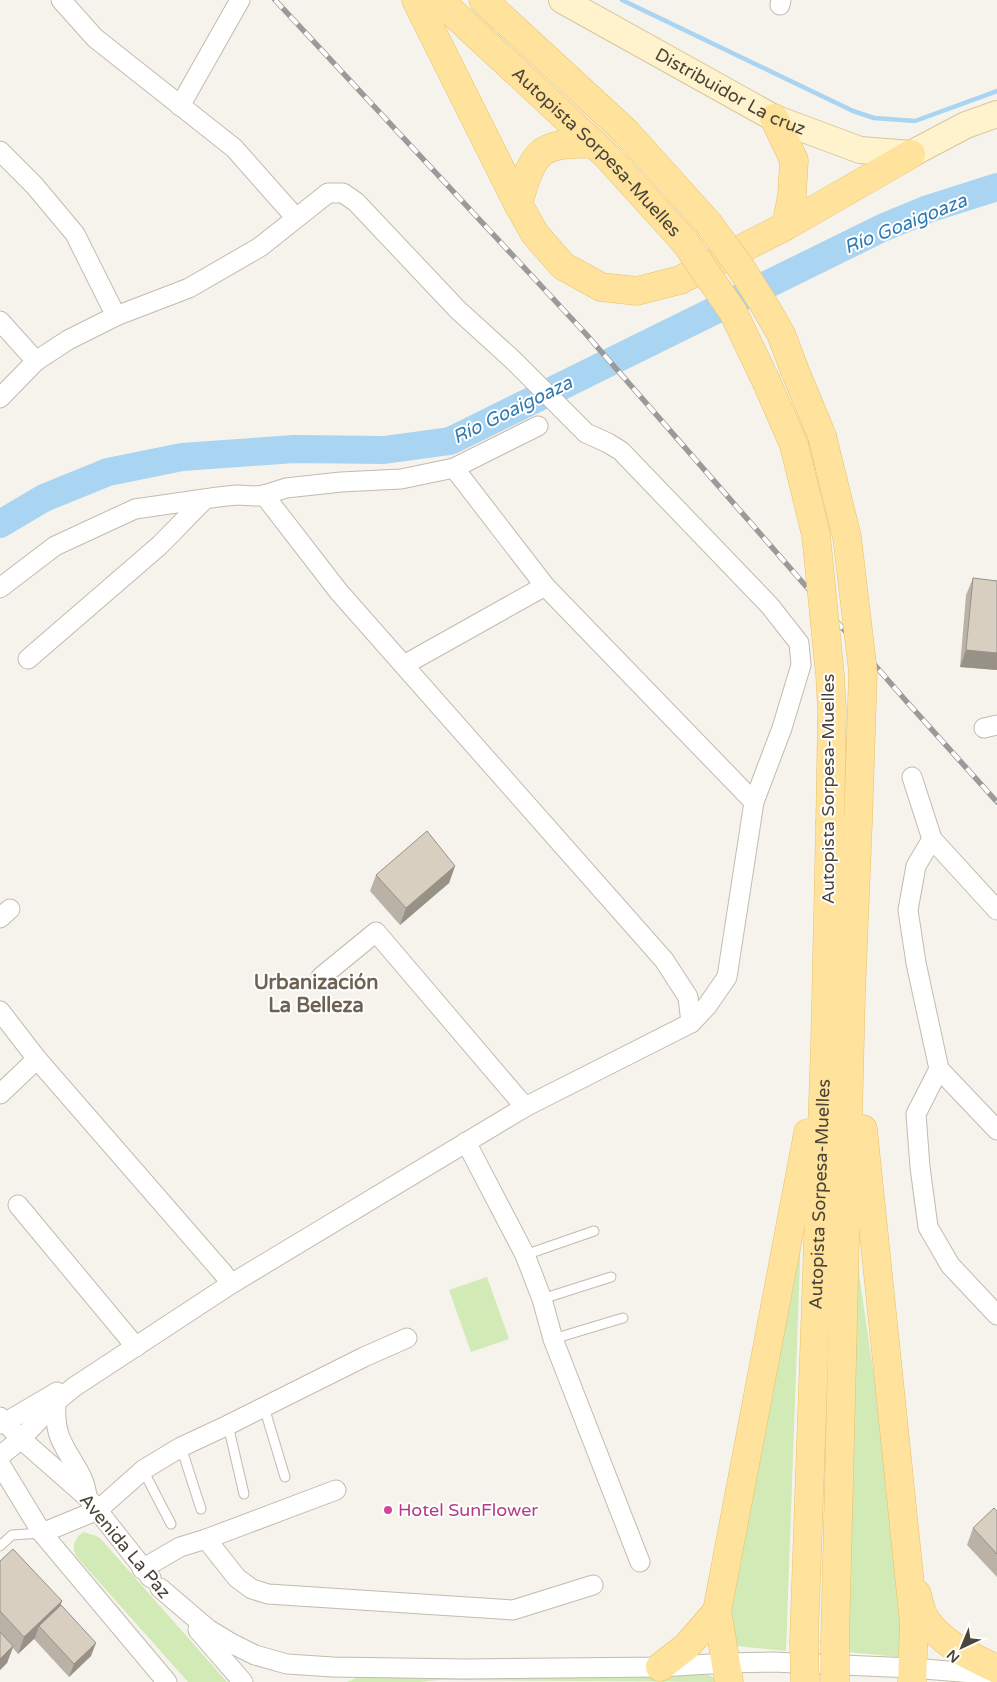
<svg xmlns="http://www.w3.org/2000/svg" width="997" height="1682" font-family="'Varela Round',sans-serif">
  <style>
    .green { fill: #d2eab5 }
    .lines { fill: none; stroke-linecap: round; stroke-linejoin: round }
    .stream { stroke: #a9d4f2; stroke-width: 4.5 }
    .river { stroke: #a9d4f2; stroke-width: 28 }
    .service-casing { stroke: #c2bbae; stroke-width: 11 }
    .minor-casing { stroke: #c2bbae; stroke-width: 21 }
    .secondary-casing { stroke: #d6c79b; stroke-width: 28 }
    .primary-casing { stroke: #e6c16a; stroke-width: 29 }
    .service { stroke: #fff; stroke-width: 9 }
    .minor { stroke: #fff; stroke-width: 19 }
    .secondary { stroke: #fff3cd; stroke-width: 26 }
    .primary { stroke: #ffe39c; stroke-width: 28 }
    .rail-casing { stroke: #9a9a9a; stroke-width: 5.5 }
    .rail { stroke: #fff; stroke-width: 4; stroke-dasharray: 11; stroke-linecap: butt }
    .primary-bridge-casing { stroke: #e6c16a; stroke-width: 29; stroke-linecap: butt }
    .primary-bridge { stroke: #ffe39c; stroke-width: 28 }
    .wall { fill: #bab2a6 }
    .shaded-wall { fill: #979187 }
    .building { fill: #d8cfc1; stroke: #979187 }
    .hotel-dot { fill: #d1479c; stroke: #fff; stroke-width: 2 }
    .labels { text-anchor: middle; stroke-width: 4; stroke-linejoin: round; paint-order: stroke }
    .street-label { font-size: 18px; fill: #4b4439; stroke: #fff }
    .hotel-label { font-size: 18px; fill: #b23c85; stroke: #fff; text-anchor: start }
    .water-label { font-size: 19px; font-style: italic; fill: #2e7ab2; stroke: #fff }
    .quarter-label { font-size: 20px; font-weight: bold; fill: #6e6250; stroke: #fff }
  </style>
  <rect width="100%" height="100%" fill="#f6f3ec"/>
  <!-- green -->
  <g class="green">
    <path d="M802,1206L786,1651L737,1646L730,1640L720,1616Z"/>
    <path d="M849,1206L903,1574L899,1657L848,1652Z"/>
    <path d="M487,1277L509,1339L471,1352L449,1290Z"/>
    <path d="M84,1532L99,1537L227,1682H188L76,1556C71,1546 75,1537 84,1532Z"/>
    <path d="M426,1669L709,1675L714,1678V1682L440,1680L419,1682H347L362,1676Z"/>
  </g>
  <g class="lines">
    <!-- stream -->
    <path class="stream" d="M622,0L853,111L874,118L915,121L997,91"/>
    <!-- river -->
    <path class="river" d="M0,524L44,498L108,472L182,457L294,449L384,450L450,441L882,228L928,209L997,187"/>
    <!-- service casing -->
    <g class="service-casing">
      <g id="service">
        <path d="M525,1255L594,1231"/>
        <path d="M542,1299L611,1277"/>
        <path d="M553,1339L623,1318"/>
        <path d="M264,1407L285,1477"/>
        <path d="M228,1425L244,1494"/>
        <path d="M181,1447L201,1509"/>
        <path d="M143,1470L171,1524"/>
        <path d="M0,1546L12,1535L41,1533"/>
      </g>
    </g>
    <!-- minor casing -->
    <g class="minor-casing">
      <g id="minor">
        <path d="M61,0L95,38L234,148L296,218"/>
        <path d="M780,5L781,0"/>
        <path d="M180,106L240,0"/>
        <path d="M0,151L34,185L75,234L116,316"/>
        <path d="M0,321L36,361L68,340L116,316L189,288L260,247L328,193H343L356,202L458,310L513,360L586,433L608,443L621,451L770,606L799,643L801,665L782,728L754,802L727,977L707,1006L691,1023L525,1107L231,1284L74,1387L56,1402L21,1439L0,1456"/>
        <path d="M0,398L36,361"/>
        <path d="M454,468L545,586L754,802"/>
        <path d="M264,495L286,488L341,482L401,479L454,468L538,426"/>
        <path d="M0,588L55,546L135,509L218,497L237,495L255,496L264,495L339,592L664,960L688,997L691,1023"/>
        <path d="M28,659L160,545L204,500"/>
        <path d="M404,665L545,586"/>
        <path d="M984,728L997,725"/>
        <path d="M912,777L932,839L997,910"/>
        <path d="M932,839L916,866L908,910L916,963L939,1069L916,1114L920,1167L928,1227L950,1265L997,1315"/>
        <path d="M0,918L10,909"/>
        <path d="M321,977L376,932L525,1107"/>
        <path d="M0,1011L37,1059L223,1273L231,1284"/>
        <path d="M939,1069L997,1130"/>
        <path d="M0,1094L37,1059"/>
        <path d="M466,1142L525,1255L542,1299L553,1339L640,1562"/>
        <path d="M18,1205L136,1347"/>
        <path d="M56,1402C55,1416 56,1432 63,1444C72,1463 85,1475 87,1497"/>
        <path d="M0,1417L21,1439L87,1497L151,1578"/>
        <path d="M0,1424L6,1422L57,1392"/>
        <path d="M0,1464L42,1533L167,1682"/>
        <path d="M42,1533L98,1510L143,1470L181,1447L228,1425L364,1357L407,1338"/>
        <path d="M206,1539L336,1490"/>
        <path d="M142,1569L180,1547L206,1539L237,1578L252,1589L268,1594L513,1610L593,1585"/>
        <path d="M160,1588L208,1629L231,1643L255,1655L287,1664L333,1667L465,1669L660,1667L727,1663L772,1662L912,1668L997,1675"/>
        <path d="M198,1630L243,1682"/>
      </g>
    </g>
    <!-- secondary casing -->
    <g class="secondary-casing">
      <g id="secondary">
        <path id="s1" d="M562,0L774,118L860,150L911,154L966,125L997,114"/>
      </g>
    </g>
    <!-- primary casing -->
    <g class="primary-casing">
      <g id="primary">
        <path d="M416,0L518,204L535,234L563,266L601,287L637,291L680,280L786,226L911,154"/>
        <path id="s2" d="M439,0L606,155L685,242"/>
        <path d="M483,0L625,131L708,223"/>
        <path d="M774,118L794,160L792,195L786,226"/>
        <path d="M518,204C533,155 536,141 593,144"/>
        <path d="M795,371L822,436"/>
        <path d="M767,383L794,445"/>
        <path d="M863,1129L914,1623L912,1682"/>
        <path d="M917,1594C919,1602 921,1611 924,1617C941,1644 970,1656 997,1669"/>
        <path id="s3" d="M804,1640L825,1044L830,824"/>
        <path d="M835,1640L851,996L858,823"/>
        <path d="M660,1667L687,1646L717,1611"/>
        <path d="M729,1682L717,1611L808,1133"/>
      </g>
    </g>
    <!-- service -->
    <use href="#service" class="service"/>
    <!-- minor -->
    <use href="#minor" class="minor"/>
    <!-- secondary -->
    <use href="#secondary" class="secondary"/>
    <!-- primary -->
    <use href="#primary" class="primary"/>
    <!-- rail casing -->
    <g class="rail-casing">
      <path id="rail" d="M275,0L585,333L907,702L997,802"/>
    </g>
    <!-- rail -->
    <use href="#rail" class="rail"/>
    <!-- primary-bridge casing -->
    <g class="primary-bridge-casing">
      <g id="primary-bridge">
        <path d="M708,223L741,268L763,303L781,334L795,371"/>
        <path d="M685,242L733,312L767,383"/>
        <path d="M822,436L847,537L863,672L858,823"/>
        <path d="M794,445L816,535L830,675L832,711L830,824"/>
        <path d="M804,1640L805,1682"/>
        <path d="M835,1682V1640"/>
      </g>
    </g>
    <!-- primary-bridge -->
    <use href="#primary-bridge" class="primary-bridge"/>
  </g>
  <!-- wall -->
  <g class="wall">
    <path d="M973,578L997,581V670L960,667L966,595Z"/>
    <path d="M455,866L449,883L400,925L370,891L376,875Z"/>
    <path d="M997,1511V1577L967,1545L973,1528Z"/>
    <path d="M0,1561L60,1607L91,1656L69,1677L34,1639L35,1638L18,1654L13,1648L7,1663L0,1670Z"/>
  </g>
  <!-- shaded-wall -->
  <g class="shaded-wall">
    <path d="M966,650L997,653V670L960,667Z"/>
    <path d="M455,866L449,883L400,925L406,908Z"/>
    <path d="M62,1601L56,1618L39,1626L35,1638L18,1654L24,1637Z"/>
    <path d="M96,1643L91,1656L69,1677L74,1664Z"/>
    <path d="M13,1646L7,1663L0,1670V1659Z"/>
  </g>
  <!-- building -->
  <g class="building">
    <path d="M973,578L997,581V653L966,650Z"/>
    <path d="M427,831L455,866L406,908L376,875Z"/>
    <path d="M994,1508L997,1511V1554L973,1528Z"/>
    <path d="M13,1549L62,1601L24,1637L0,1611V1561Z"/>
    <path d="M61,1605L96,1643L74,1664L39,1626Z"/>
    <path d="M0,1632L13,1646L0,1659Z"/>
  </g>
  <!-- markers -->
  <circle class="hotel-dot" cx="388" cy="1510" r="5"/>
  <g class="labels">
    <!-- street labels -->
    <g class="street-label">
      <text dy="6" stroke="none"><textPath href="#s1" startOffset="192">Distribuidor La cruz</textPath></text>
      <text dy="6" stroke="none"><textPath href="#s2" startOffset="219">Autopista Sorpesa-Muelles</textPath></text>
      <text transform="translate(828 789) rotate(-90)" y="6">Autopista Sorpesa-Muelles</text>
      <text dy="6" stroke="none"><textPath href="#s3" startOffset="446">Autopista Sorpesa-Muelles</textPath></text>
      <text transform="translate(125 1546) rotate(50)" y="6">Avenida La Paz</text>
    </g>
    <!-- hotel labels -->
    <g class="hotel-label">
      <text x="398" y="1516">Hotel SunFlower</text>
    </g>
    <!-- water labels -->
    <g class="water-label">
      <text transform="translate(905 223) rotate(-22)" y="7">Río Goaigoaza</text>
      <text transform="translate(512 409) rotate(-26)" y="7">Río Goaigoaza</text>
    </g>
    <!-- quarter labels -->
    <g class="quarter-label">
      <text x="316" y="989">Urbanización<tspan x="316" dy="23">La Belleza</tspan></text>
    </g>
  </g>
  <!-- north arrow -->
  <g transform="translate(962 1647) rotate(224)" stroke="#ffffff" stroke-width="4" paint-order="stroke">
  <path d="M0-4L9 19L0 12L-9 19Z" fill="#4b4439"/>
  <text y="-8" font-size="14" font-weight="bold" text-anchor="middle" fill="#4b4439">N</text>
  </g>
</svg>
